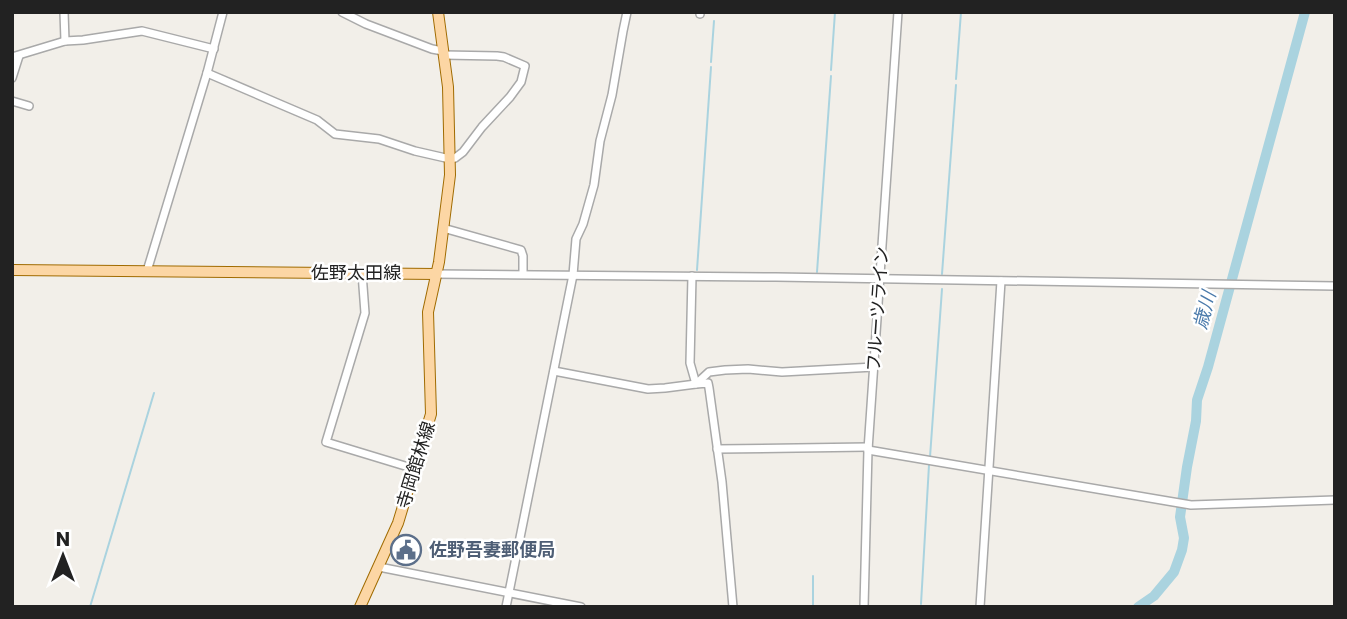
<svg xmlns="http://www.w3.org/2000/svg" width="1347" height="619" font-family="Poppins,'Noto Sans JP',sans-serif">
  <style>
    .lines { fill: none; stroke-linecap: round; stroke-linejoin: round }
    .stream { stroke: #aad3df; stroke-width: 2 }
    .river { stroke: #aad3df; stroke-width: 10 }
    .minor-casing { stroke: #a9a9a9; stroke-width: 10 }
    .major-casing { stroke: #a06b00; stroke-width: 12 }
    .minor { stroke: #fff; stroke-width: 7 }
    .major { stroke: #fcd6a4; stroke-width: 10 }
    .labels { text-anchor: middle; stroke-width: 5; stroke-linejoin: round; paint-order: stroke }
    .street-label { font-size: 18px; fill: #222; stroke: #fff }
    .service-label { font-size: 18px; font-weight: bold; fill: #4e5e75; stroke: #fff; text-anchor: start }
    .water-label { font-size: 19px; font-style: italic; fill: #4a7aab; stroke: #fff }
  </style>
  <rect width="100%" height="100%" fill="#f2efe9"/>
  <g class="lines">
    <!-- stream -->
    <g class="stream">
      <path d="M711,62L714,21"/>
      <path d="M831,70L835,12"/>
      <path d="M956,79L961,12"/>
      <path d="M697,270L711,67"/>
      <path d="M817,272L831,76"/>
      <path d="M942,274L956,85"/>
      <path d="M930,457L942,289"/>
      <path d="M813,576V607"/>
      <path d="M921,604L929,465"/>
      <path d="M90,607L154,393"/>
    </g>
    <!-- river -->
    <path class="river" d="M1138,607L1154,596L1174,572L1182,550L1184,538L1180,517L1187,467L1196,421L1197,400L1208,367L1305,12"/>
    <!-- minor casing -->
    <g class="minor-casing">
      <g id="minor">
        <path d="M64,12L65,41"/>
        <path d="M342,12L366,24L432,49L443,51"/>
        <path d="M700,14V12"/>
        <path d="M12,57L65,41L83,40L142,31L214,49"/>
        <path d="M207,73L317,120L335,134L379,139L415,151L450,159L455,158L463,152L482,127L510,97L521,82L525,66L504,57L497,56L444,55"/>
        <path d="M12,78L19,56"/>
        <path d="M12,101L29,106"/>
        <path d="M443,228L521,250L523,256V274"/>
        <path d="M147,271L207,73L223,12"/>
        <path d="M362,273L365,313L326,442L415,469"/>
        <path d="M436,274L776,277L1335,286"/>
        <path d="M692,276L690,363L696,384L708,383L709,388L722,482L733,607"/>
        <path d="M554,371L648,389L665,388L696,384L709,372L725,370L748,369L782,372L874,367"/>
        <path d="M717,449L868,447"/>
        <path d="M868,450L1191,505L1335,500"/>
        <path d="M379,567L581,607"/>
        <path d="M506,607L573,275L576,239L583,224L594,185L600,141L612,95L623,31L627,12"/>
        <path d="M864,607L868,450L898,12"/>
        <path d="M980,607L1001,281"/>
      </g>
    </g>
    <!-- major casing -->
    <g class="major-casing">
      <g id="major">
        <path d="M12,270L436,274"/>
        <path d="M360,607L398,523L431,414L428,312L439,262L450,175L448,87L438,12"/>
      </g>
    </g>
    <!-- minor -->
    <use href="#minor" class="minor"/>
    <!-- major -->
    <use href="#major" class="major"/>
  </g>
  <!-- icons -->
  <defs>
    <g id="civic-ring" transform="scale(1.575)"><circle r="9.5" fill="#fff" stroke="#5c6f8a" stroke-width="1.5"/><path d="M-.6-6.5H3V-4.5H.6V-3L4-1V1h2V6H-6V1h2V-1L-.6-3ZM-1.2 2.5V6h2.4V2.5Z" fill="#5c6f8a"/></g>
  </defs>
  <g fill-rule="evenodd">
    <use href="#civic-ring" x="406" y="550"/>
  </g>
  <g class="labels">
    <!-- street labels -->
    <g class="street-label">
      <text x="356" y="279">佐野太田線</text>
      <text transform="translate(878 309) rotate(-86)" y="6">フルーツライン</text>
      <text transform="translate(416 465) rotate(-73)" y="6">寺岡館林線</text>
    </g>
    <!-- service labels -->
    <g class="service-label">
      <text x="429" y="556">佐野吾妻郵便局</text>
    </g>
    <!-- water labels -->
    <g class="water-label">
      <text transform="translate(1204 310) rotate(-75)" y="7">歳川</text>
    </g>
  </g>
  <!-- border -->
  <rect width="1347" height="619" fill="none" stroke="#222222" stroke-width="28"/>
  <!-- north arrow -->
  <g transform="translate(63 556)" stroke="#ffffff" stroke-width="5" paint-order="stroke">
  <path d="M0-5L12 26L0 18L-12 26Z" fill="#222222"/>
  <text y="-10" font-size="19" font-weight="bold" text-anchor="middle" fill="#222222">N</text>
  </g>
</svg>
